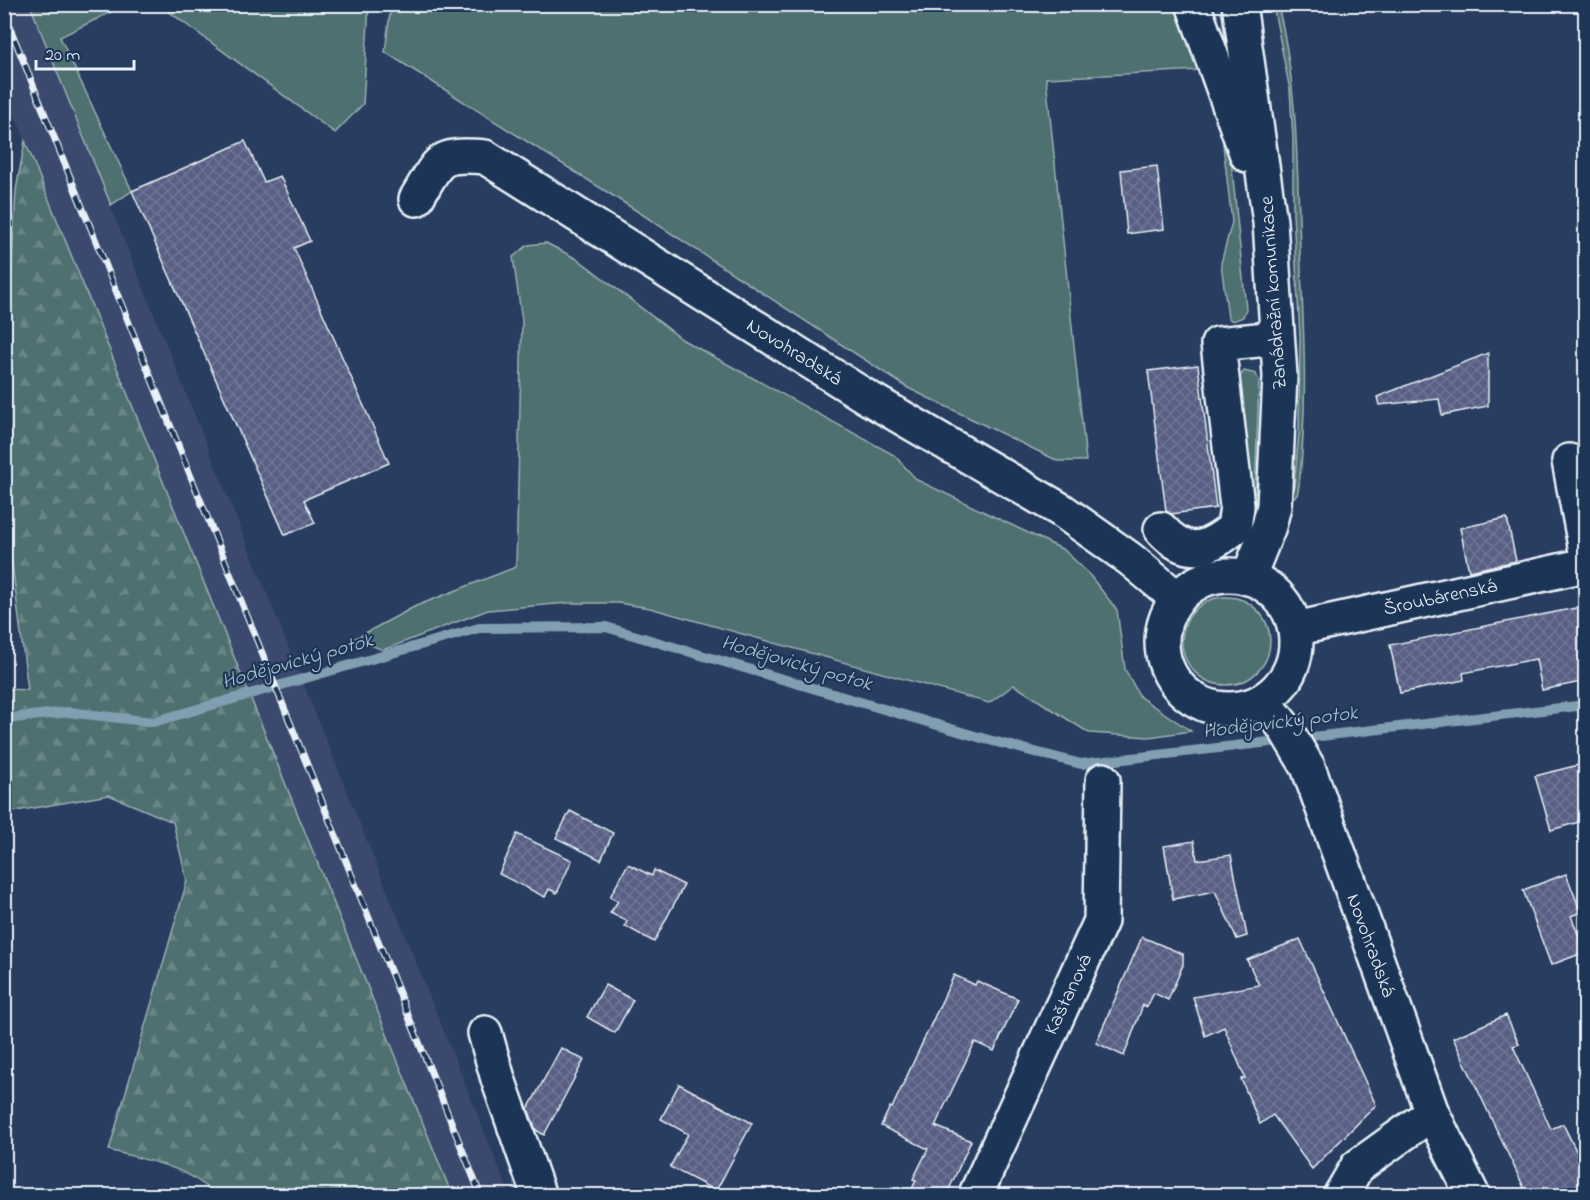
<svg xmlns="http://www.w3.org/2000/svg" width="1590" height="1200" font-family="'Indie Flower',sans-serif">
  <style>
    .built { fill: #3b4a6e }
    .grass { fill: #507070; stroke: #9cb0b4; stroke-width: 1.5 }
    .forest { fill: url(#forest-firs); stroke: #9cb0b4; stroke-width: 1.5 }
    .lines { fill: none; stroke-linecap: round; stroke-linejoin: round }
    .stream { stroke: #819fb1; stroke-width: 10 }
    .building { fill: url(#building-cross-hatch); stroke: #e8f1f8; stroke-width: 1.5 }
    .minor-casing { stroke: #e8f1f8; stroke-width: 38 }
    .major-casing { stroke: #e8f1f8; stroke-width: 38 }
    .minor { stroke: #1d3557; stroke-width: 33 }
    .major { stroke: #1d3557; stroke-width: 33 }
    .rail-casing { stroke: #e8f1f8; stroke-width: 7 }
    .rail { stroke: #1d3557; stroke-width: 4.5; stroke-dasharray: 14; stroke-linecap: butt }
    .labels { text-anchor: middle; stroke-width: 4.5; stroke-linejoin: round; paint-order: stroke }
    .street-label { font-size: 20px; fill: #e8f1f8; stroke: #1d3557 }
    .water-label { font-size: 21px; font-style: italic; fill: #acc1cf; stroke: #1d3557 }
  </style>
  <defs>
    <pattern id="forest-firs" width="22" height="20" patternUnits="userSpaceOnUse" patternTransform="scale(1.5)"><rect width="22" height="20" fill="#507070"/><path d="M5 1l3.5 6h-7zM16 11l3.5 6h-7z" fill="#698585"/></pattern>
    <pattern id="building-cross-hatch" width="8" height="8" patternUnits="userSpaceOnUse" patternTransform="scale(1.5)"><rect width="8" height="8" fill="#585e84"/><path d="M0 0l8 8M0 8l8-8" fill="none" stroke="#707696"/></pattern>
  </defs>
  <rect width="100%" height="100%" fill="#293d60"/>
  <filter id="ink" filterUnits="userSpaceOnUse"><feTurbulence type="fractalNoise" baseFrequency=".0167" numOctaves="2"/><feDisplacementMap in="SourceGraphic" scale="12" xChannelSelector="R" yChannelSelector="G"/><feConvolveMatrix kernelMatrix="1 2 1 2 8 2 1 2 1" color-interpolation-filters="sRGB"/></filter>
  <g filter="url(#ink)">
    <!-- built -->
    <path class="built" d="M4,5H29L510,1195H452L5,90Z"/>
    <!-- grass -->
    <g class="grass">
      <path d="M30,5H125L60,37L132,191L111,205Z"/>
      <path d="M154,5H369L363,104L335,133L161,6Z"/>
      <path d="M391,5H1182L1231,158L1246,309L1243,317L1233,321L1228,318L1221,263L1232,222L1222,136L1201,70L1046,78L1086,461H1058L908,388L637,211L385,52Z"/>
      <path d="M1273,5H1278C1298,86 1297,166 1300,249C1304,329 1308,407 1299,486L1297,495L1293,498L1299,432L1300,336L1293,214V138L1290,90Z"/>
      <path d="M546,243L579,260L683,340L894,455L917,480L1064,550L1088,573L1117,610L1125,669L1140,697L1191,731L1149,737L1089,733L1014,685L989,703L650,608L618,603H568L488,610L383,650L354,639L416,606L516,567L522,321L513,257L528,245Z"/>
      <path d="M1244,371L1256,374L1259,381L1255,494L1248,492L1237,380Z"/>
      <circle cx="1226" cy="641" r="44"/>
    </g>
    <!-- forest -->
    <path class="forest" d="M25,141L452,1195H213C192,1166 142,1160 109,1150L187,881L173,822L109,795L16,811H5V689L28,690L4,500L5,379L16,190Z"/>
    <g class="lines">
      <!-- stream -->
      <path class="stream" d="M4,719L68,712L153,722L479,628L606,627L985,739L1081,764L1586,705"/>
    </g>
    <!-- building -->
    <g class="building">
      <path d="M245,141L264,182L280,176L310,241L294,248L389,463L304,500L315,523L285,535L132,191Z"/>
      <path d="M1157,166L1164,229L1127,234L1121,170Z"/>
      <path d="M1488,353V406L1442,415L1439,399L1379,405L1377,397Z"/>
      <path d="M1198,365L1216,508L1171,514L1166,511L1148,371Z"/>
      <path d="M1507,518L1516,561L1469,571L1460,528Z"/>
      <path d="M1586,606V681L1542,690L1536,659L1463,673L1464,680L1400,693L1390,645Z"/>
      <path d="M1586,763V820L1551,830L1535,776Z"/>
      <path d="M570,811L613,833L601,860L556,838Z"/>
      <path d="M517,834L572,860L557,893L549,889L545,897L499,874Z"/>
      <path d="M1194,841L1197,860L1231,855L1247,936L1237,939L1215,891L1173,899L1164,846Z"/>
      <path d="M628,864L652,876L654,870L684,885L654,942L625,926L627,921L610,913L618,901L610,897Z"/>
      <path d="M1566,874L1581,912L1571,916L1585,952L1551,965L1523,890Z"/>
      <path d="M1142,937L1183,954V965L1168,1000L1154,993L1147,1007L1143,1005L1124,1056L1096,1043Z"/>
      <path d="M1300,939L1376,1105L1312,1169L1273,1115L1260,1124L1241,1079L1245,1078L1224,1027L1205,1036L1193,997L1259,985L1247,960Z"/>
      <path d="M954,975L975,985L977,981L1018,999L994,1051L975,1042L935,1126L971,1141L946,1196H909L916,1180L913,1179L928,1149L881,1126L890,1107L892,1108Z"/>
      <path d="M605,985L633,1000L615,1033L587,1017Z"/>
      <path d="M1506,1015L1519,1044L1513,1046L1551,1129L1563,1124L1586,1171V1196H1528L1453,1038Z"/>
      <path d="M561,1048L584,1060L544,1135L536,1130L528,1109Z"/>
      <path d="M679,1084L752,1123L716,1191L670,1167L688,1134L661,1119Z"/>
    </g>
    <g class="lines">
      <!-- minor casing -->
      <g class="minor-casing">
        <g id="minor">
          <path d="M416,199C440,160 436,153 485,157L865,396L1061,510L1130,559L1178,599"/>
          <path d="M1569,461L1586,551"/>
          <path d="M1161,529C1187,558 1207,550 1234,528L1237,506L1218,344L1277,338"/>
          <path d="M1295,629L1586,565"/>
          <path d="M485,1033L498,1079L539,1196"/>
          <path d="M975,1196L1101,921L1103,780"/>
          <path d="M1340,1196L1357,1167L1432,1113"/>
        </g>
      </g>
      <!-- major casing -->
      <g class="major-casing">
        <g id="major">
          <path d="M1193,4L1247,155"/>
          <path d="M1239,4L1270,222L1280,376L1274,506L1269,526L1248,578"/>
          <circle cx="1229" cy="642" r="67"/>
          <path d="M1263,700L1284,727L1308,767L1432,1113L1473,1196"/>
        </g>
      </g>
      <!-- minor -->
      <use href="#minor" class="minor"/>
      <!-- major -->
      <use href="#major" class="major"/>
      <!-- rail casing -->
      <g class="rail-casing">
        <path id="rail" d="M4,13L481,1196"/>
      </g>
      <!-- rail -->
      <use href="#rail" class="rail"/>
    </g>
  </g>
  <g class="labels">
    <!-- street labels -->
    <g class="street-label">
      <text transform="translate(1272 293) rotate(-94)" y="7">Zanádražní komunikace</text>
      <text transform="translate(795 351) rotate(32)" y="7">Novohradská</text>
      <text transform="translate(1440 596) rotate(-12)" y="7">Šroubárenská</text>
      <text transform="translate(1372 945) rotate(70)" y="7">Novohradská</text>
      <text transform="translate(1067 994) rotate(-65)" y="7">Kaštanová</text>
    </g>
    <!-- water labels -->
    <g class="water-label">
      <text transform="translate(297 660) rotate(-16)" y="7">Hodějovický potok</text>
      <text transform="translate(797 662) rotate(16)" y="7">Hodějovický potok</text>
      <text transform="translate(1280 721) rotate(-7)" y="7">Hodějovický potok</text>
    </g>
  </g>
  <!-- margin -->
  <rect width="1590" height="1200" fill="none" stroke="#1d3557" stroke-width="24"/>
  <rect x="12" y="12" width="1566" height="1176" fill="none" stroke="#e8f1f8" stroke-width="2" filter="url(#ink)"/>
  <!-- scale -->
  <path d="M36 60v9h98v-9" fill="none" stroke="#e8f1f8" stroke-width="3"/>
  <text x="45" y="60" font-size="18" fill="#e8f1f8" stroke="#1d3557" stroke-width="4.5" paint-order="stroke">20 m</text>
</svg>
